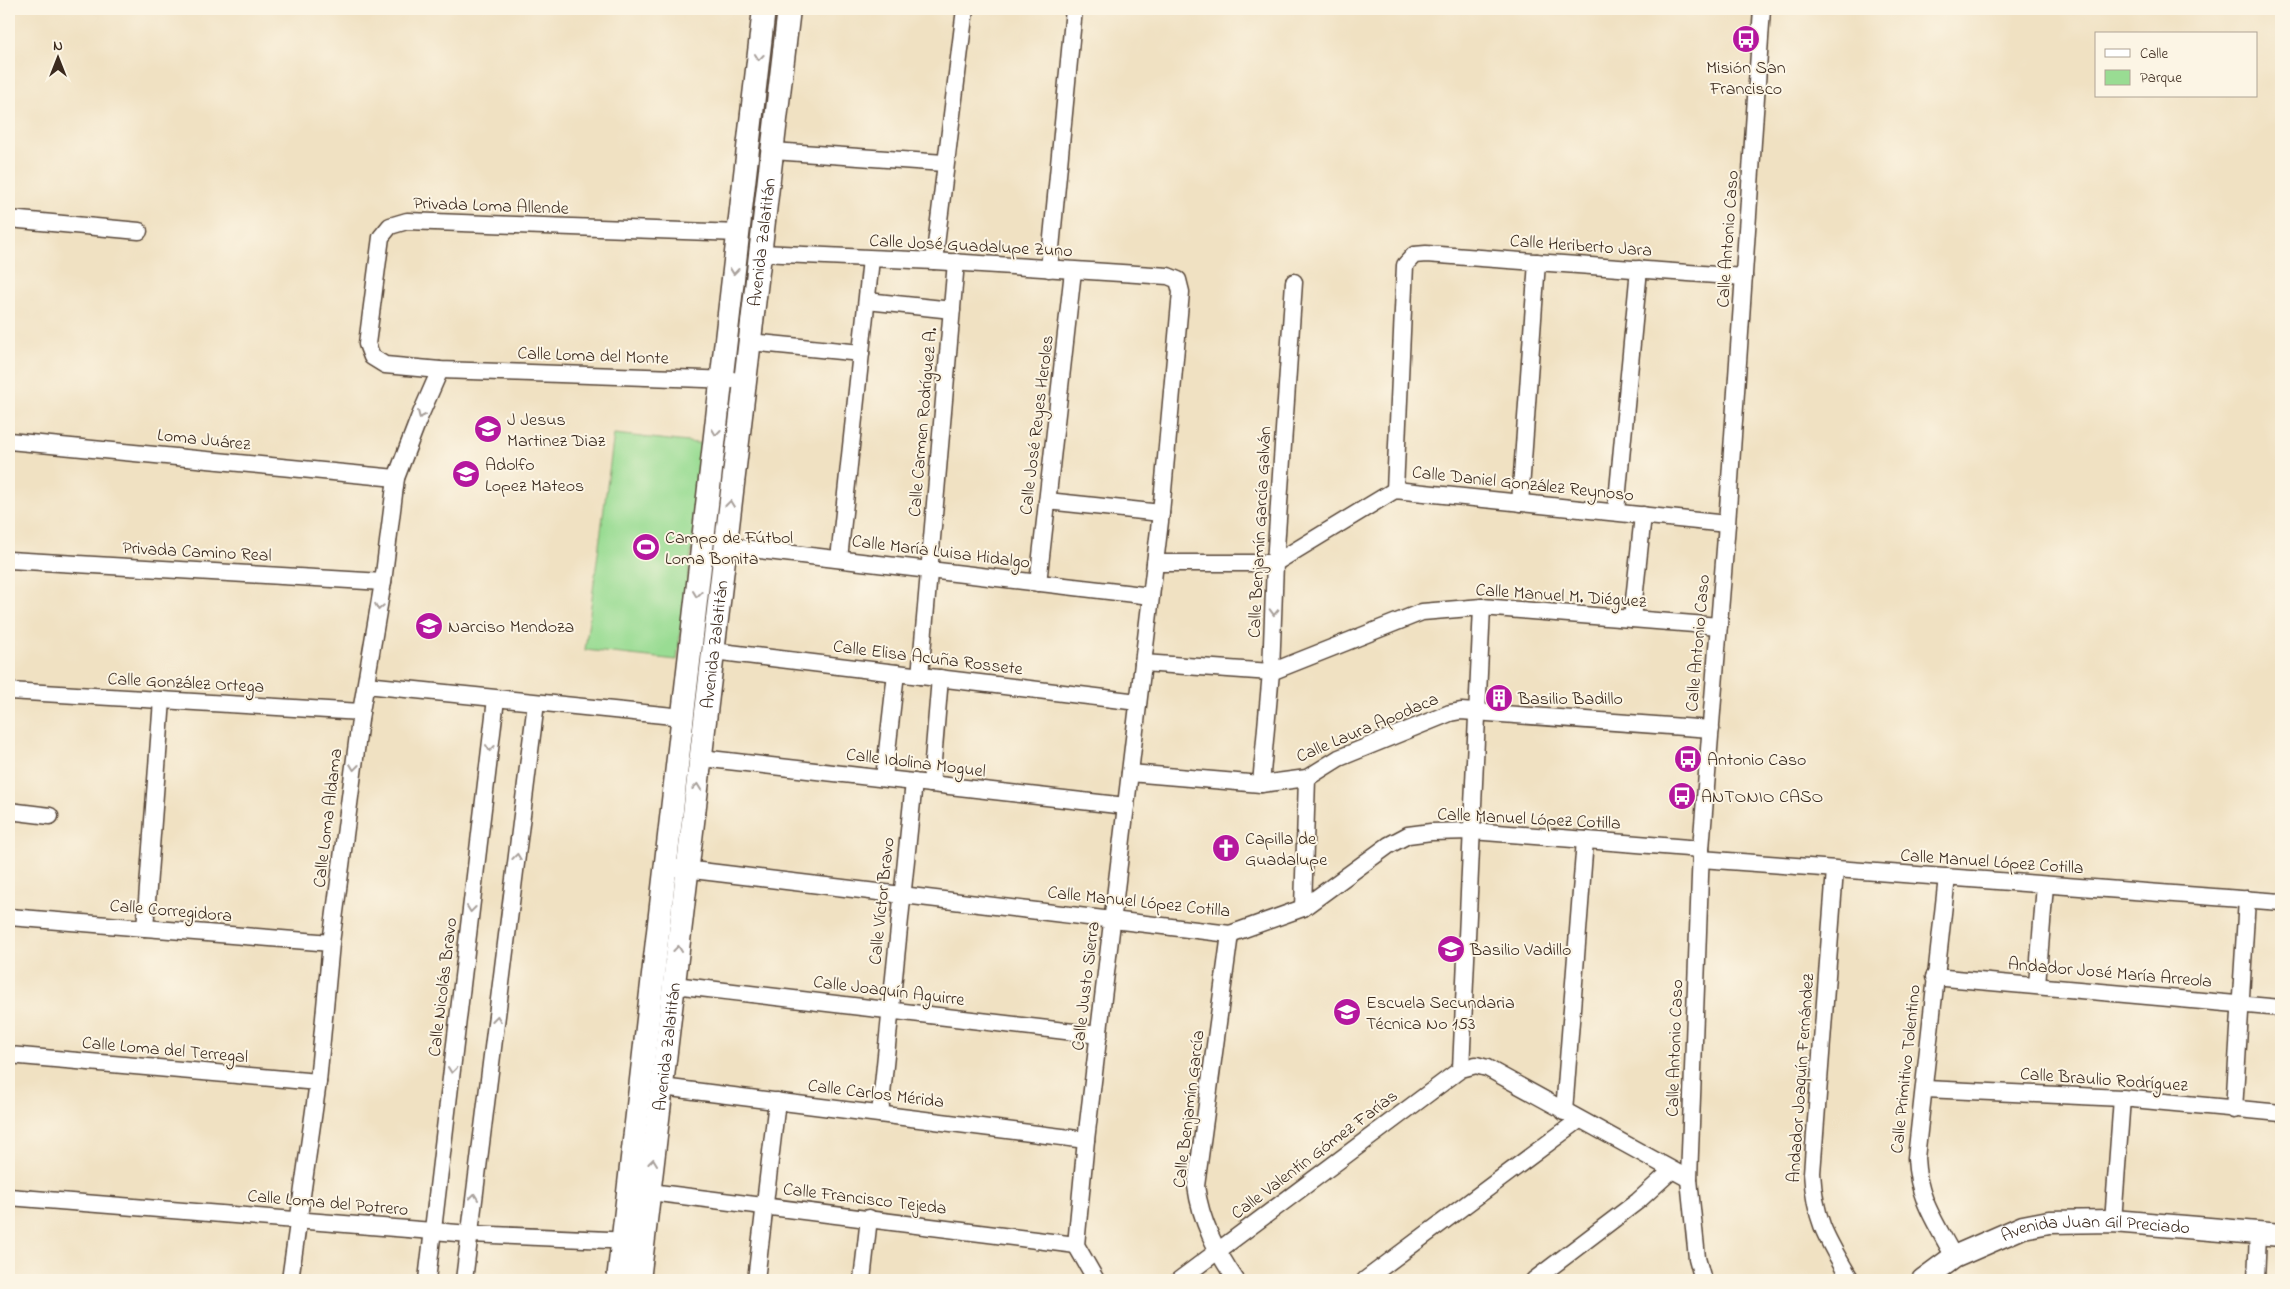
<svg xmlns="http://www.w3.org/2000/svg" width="2290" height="1289" font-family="'Indie Flower',sans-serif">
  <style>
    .green { fill: #99dc93; stroke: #6a8358 }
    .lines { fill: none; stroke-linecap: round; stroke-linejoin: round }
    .street-casing { stroke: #564537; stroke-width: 19 }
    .secondary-casing { stroke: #564537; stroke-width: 25 }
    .street { stroke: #fff; stroke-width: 16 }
    .secondary { stroke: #fff; stroke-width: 22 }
    .oneway { stroke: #a79f9a }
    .labels { text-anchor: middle; stroke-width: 4; stroke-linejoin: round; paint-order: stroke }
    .poi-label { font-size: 18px; fill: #3b2a1e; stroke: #fcf5e5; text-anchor: start }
    .street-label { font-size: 18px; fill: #3b2a1e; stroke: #fcf5e5 }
  </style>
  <rect width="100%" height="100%" fill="#fcf5e5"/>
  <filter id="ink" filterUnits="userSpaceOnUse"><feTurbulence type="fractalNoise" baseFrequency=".02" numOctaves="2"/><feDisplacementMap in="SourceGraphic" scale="10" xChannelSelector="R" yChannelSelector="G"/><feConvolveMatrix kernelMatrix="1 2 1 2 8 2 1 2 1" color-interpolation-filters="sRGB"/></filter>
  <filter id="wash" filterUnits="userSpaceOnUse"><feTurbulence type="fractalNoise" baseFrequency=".0096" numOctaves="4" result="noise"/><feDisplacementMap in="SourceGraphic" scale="20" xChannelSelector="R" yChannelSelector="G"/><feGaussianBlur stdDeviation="1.12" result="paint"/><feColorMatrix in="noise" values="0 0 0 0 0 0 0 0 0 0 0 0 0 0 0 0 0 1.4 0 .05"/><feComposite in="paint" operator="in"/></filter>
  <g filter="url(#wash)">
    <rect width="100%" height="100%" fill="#f0e1c2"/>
    <!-- green -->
    <path class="green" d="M614,434L706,444L677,660L585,650Z"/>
  </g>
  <g filter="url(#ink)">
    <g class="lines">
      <!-- street casing -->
      <g class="street-casing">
        <g id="street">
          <path d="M773,151L944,163"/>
          <path d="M9,219L139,231"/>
          <path d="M761,253L934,261L1168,276L1178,280L1181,292L1161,513L1086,1140L1076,1245L1096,1280"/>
          <path d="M934,261L965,9"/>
          <path d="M1049,269L1074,9"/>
          <path d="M867,301L952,310"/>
          <path d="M750,342L861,353"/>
          <path d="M733,380L440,370L385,365L372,357L367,344L381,237L390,226L407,221L739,233"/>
          <path d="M9,441L396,478"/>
          <path d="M1395,490L1405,265L1414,255L1426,254L1744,277"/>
          <path d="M1047,501L1161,513"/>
          <path d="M1520,503L1537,262"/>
          <path d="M1616,511L1639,269"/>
          <path d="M725,546L1151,596"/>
          <path d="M839,559L871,259"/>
          <path d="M9,560L383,582"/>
          <path d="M1155,563H1275L1395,490L1727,524"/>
          <path d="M1038,583L1073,271"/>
          <path d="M1632,619L1643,515"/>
          <path d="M713,651L1138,702"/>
          <path d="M1143,663L1271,672L1422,612L1482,607L1719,626"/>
          <path d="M920,676L956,262"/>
          <path d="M366,685L683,717"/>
          <path d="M9,691L361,712"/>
          <path d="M701,758L1126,806"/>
          <path d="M1130,773L1261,784L1307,778L1339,758L1450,713L1461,711L1711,729"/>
          <path d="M884,778L896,673"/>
          <path d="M931,784L940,678"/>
          <path d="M1261,784L1271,672L1275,563L1294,282"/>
          <path d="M9,811L50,816"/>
          <path d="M1701,859L2281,902"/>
          <path d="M676,868L1230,934L1303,908L1389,845L1408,835L1431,832L1472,831L1701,849"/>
          <path d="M1835,870L1812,1173C1815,1222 1827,1239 1851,1280"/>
          <path d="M1947,877L1916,1158C1918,1199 1935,1221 1954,1257"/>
          <path d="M1303,908L1307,778"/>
          <path d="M9,917L331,943"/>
          <path d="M145,928L162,700"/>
          <path d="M1230,934L1196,1186C1201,1222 1216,1251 1236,1280"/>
          <path d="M1934,977L2281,1008"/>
          <path d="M674,985L1099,1035"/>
          <path d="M2037,985L2045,885"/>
          <path d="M9,1055L318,1082"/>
          <path d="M1461,1069L1482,607"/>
          <path d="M662,1087L1086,1140"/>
          <path d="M1925,1089L2122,1098L2281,1113"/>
          <path d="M2234,1110L2247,899"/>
          <path d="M1564,1112L1585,840"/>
          <path d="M880,1114L914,782"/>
          <path d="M650,1192L1076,1245"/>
          <path d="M9,1197L470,1234L632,1241"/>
          <path d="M2113,1221L2122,1098"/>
          <path d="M290,1280L318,1082L331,943L361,712L383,582L396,478L419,418L440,370"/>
          <path d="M427,1280L496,699"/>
          <path d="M464,1280L536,703"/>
          <path d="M756,1280L777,1101"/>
          <path d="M862,1280L869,1218"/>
          <path d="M1179,1280L1461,1069L1476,1065L1487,1068L1689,1179"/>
          <path d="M1365,1280L1579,1120"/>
          <path d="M1534,1280L1638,1201L1671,1171"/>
          <path d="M1703,1280L1697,1258L1689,1179L1701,849L1727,524L1762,9"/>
          <path d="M2256,1280L2258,1234"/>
        </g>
      </g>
      <!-- secondary casing -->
      <g class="secondary-casing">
        <g id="secondary">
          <path d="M618,1280L764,9"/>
          <path id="s1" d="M639,1280L789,9"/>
          <path id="s2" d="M1923,1280L1954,1257L2023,1227L2049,1222L2113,1221L2281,1235"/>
        </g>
      </g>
      <!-- street -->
      <use href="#street" class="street"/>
      <!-- secondary -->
      <use href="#secondary" class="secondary"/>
    </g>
    <!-- one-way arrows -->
    <defs><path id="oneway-chevron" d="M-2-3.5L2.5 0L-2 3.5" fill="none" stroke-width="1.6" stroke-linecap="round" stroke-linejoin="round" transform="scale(1.25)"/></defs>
    <g class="oneway">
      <use href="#oneway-chevron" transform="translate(759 57) rotate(96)"/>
      <use href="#oneway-chevron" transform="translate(734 271) rotate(96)"/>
      <use href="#oneway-chevron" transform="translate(421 415) rotate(114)"/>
      <use href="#oneway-chevron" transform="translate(716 432) rotate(97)"/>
      <use href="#oneway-chevron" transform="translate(730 504) rotate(-83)"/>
      <use href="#oneway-chevron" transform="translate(697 594) rotate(97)"/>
      <use href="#oneway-chevron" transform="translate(379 607) rotate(100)"/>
      <use href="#oneway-chevron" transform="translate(1274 612) rotate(92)"/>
      <use href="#oneway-chevron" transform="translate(490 748) rotate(97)"/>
      <use href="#oneway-chevron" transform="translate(354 767) rotate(97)"/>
      <use href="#oneway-chevron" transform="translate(697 787) rotate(-83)"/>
      <use href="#oneway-chevron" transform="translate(517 857) rotate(-83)"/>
      <use href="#oneway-chevron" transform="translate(471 909) rotate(97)"/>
      <use href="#oneway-chevron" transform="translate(678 949) rotate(-84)"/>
      <use href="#oneway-chevron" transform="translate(497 1019) rotate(-83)"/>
      <use href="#oneway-chevron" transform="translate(452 1070) rotate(97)"/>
      <use href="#oneway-chevron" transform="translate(653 1162) rotate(-83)"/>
      <use href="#oneway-chevron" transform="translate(474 1197) rotate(-83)"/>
    </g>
  </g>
  <!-- icons -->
  <defs>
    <g id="bus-disc" transform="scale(1.4375)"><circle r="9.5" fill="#b5179e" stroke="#fcf5e5"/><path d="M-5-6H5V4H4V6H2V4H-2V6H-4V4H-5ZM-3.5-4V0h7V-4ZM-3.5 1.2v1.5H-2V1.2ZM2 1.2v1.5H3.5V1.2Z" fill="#fff"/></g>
    <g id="school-disc" transform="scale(1.4375)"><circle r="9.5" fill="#b5179e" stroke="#fcf5e5"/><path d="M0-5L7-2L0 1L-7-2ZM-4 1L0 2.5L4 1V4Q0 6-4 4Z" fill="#fff"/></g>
    <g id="stadium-disc" transform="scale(1.4375)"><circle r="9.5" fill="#b5179e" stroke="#fcf5e5"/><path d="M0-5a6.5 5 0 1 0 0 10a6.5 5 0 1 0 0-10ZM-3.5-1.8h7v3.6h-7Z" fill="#fff"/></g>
    <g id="building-disc" transform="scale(1.4375)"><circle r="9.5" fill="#b5179e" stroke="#fcf5e5"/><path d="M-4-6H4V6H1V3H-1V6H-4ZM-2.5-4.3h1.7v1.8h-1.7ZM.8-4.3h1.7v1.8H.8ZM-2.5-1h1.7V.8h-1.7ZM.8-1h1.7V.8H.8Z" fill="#fff"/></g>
    <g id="church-disc" transform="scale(1.4375)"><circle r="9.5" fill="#b5179e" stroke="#fcf5e5"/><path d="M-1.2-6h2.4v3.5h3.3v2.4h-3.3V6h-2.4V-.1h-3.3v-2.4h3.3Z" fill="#fff"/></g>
  </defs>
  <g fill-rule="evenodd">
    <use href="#bus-disc" x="1746" y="39"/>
    <use href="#school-disc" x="488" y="429"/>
    <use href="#school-disc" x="466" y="474"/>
    <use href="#stadium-disc" x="646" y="547"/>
    <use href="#school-disc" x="429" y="626"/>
    <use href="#building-disc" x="1499" y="698"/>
    <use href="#bus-disc" x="1688" y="759"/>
    <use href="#bus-disc" x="1682" y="796"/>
    <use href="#church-disc" x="1226" y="848"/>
    <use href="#school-disc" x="1451" y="949"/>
    <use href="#school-disc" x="1347" y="1012"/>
  </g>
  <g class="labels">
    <!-- poi labels -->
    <g class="poi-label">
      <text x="1746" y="73" text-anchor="middle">Misión San<tspan x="1746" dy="21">Francisco</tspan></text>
      <text x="507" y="425">J Jesus<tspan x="507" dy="21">Martinez Diaz</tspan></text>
      <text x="485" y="470">Adolfo<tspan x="485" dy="21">Lopez Mateos</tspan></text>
      <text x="665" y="543">Campo de Fútbol<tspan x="665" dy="21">Loma Bonita</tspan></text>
      <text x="448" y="632">Narciso Mendoza</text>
      <text x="1518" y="704">Basilio Badillo</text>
      <text x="1707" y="765">Antonio Caso</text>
      <text x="1701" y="802">ANTONIO CASO</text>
      <text x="1245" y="844">Capilla de<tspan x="1245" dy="21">Guadalupe</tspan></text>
      <text x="1470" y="955">Basilio Vadillo</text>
      <text x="1366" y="1008">Escuela Secundaria<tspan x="1366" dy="21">Técnica No 153</tspan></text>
    </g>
    <!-- street labels -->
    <g class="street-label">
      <text transform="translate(491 205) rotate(2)" y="6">Privada Loma Allende</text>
      <text transform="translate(1727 239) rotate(-86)" y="6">Calle Antonio Caso</text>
      <text dy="6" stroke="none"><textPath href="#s1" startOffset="1045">Avenida Zalatitán</textPath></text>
      <text transform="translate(971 245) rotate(3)" y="6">Calle José Guadalupe Zuno</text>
      <text transform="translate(1581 245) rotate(4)" y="6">Calle Heriberto Jara</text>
      <text transform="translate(593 355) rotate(2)" y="6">Calle Loma del Monte</text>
      <text transform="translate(922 422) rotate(-85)" y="6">Calle Carmen Rodríguez A.</text>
      <text transform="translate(1036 425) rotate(-83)" y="6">Calle José Reyes Heroles</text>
      <text transform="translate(204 439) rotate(6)" y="6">Loma Juárez</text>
      <text transform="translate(1523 483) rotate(6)" y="6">Calle Daniel González Reynoso</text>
      <text transform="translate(1259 532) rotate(-87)" y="6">Calle Benjamín García Galván</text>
      <text transform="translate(197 551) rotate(3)" y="6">Privada Camino Real</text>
      <text transform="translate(941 551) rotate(7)" y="6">Calle María Luisa Hidalgo</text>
      <text transform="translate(1561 595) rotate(4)" y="6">Calle Manuel M. Diéguez</text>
      <text transform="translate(1697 643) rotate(-85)" y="6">Calle Antonio Caso</text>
      <text dy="6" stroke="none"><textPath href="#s1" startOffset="640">Avenida Zalatitán</textPath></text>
      <text transform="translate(928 657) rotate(7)" y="6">Calle Elisa Acuña Rossete</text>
      <text transform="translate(186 682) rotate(3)" y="6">Calle González Ortega</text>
      <text transform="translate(1367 727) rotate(-23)" y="6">Calle Laura Apodaca</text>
      <text transform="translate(916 762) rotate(7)" y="6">Calle Idolina Moguel</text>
      <text transform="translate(327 818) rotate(-83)" y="6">Calle Loma Aldama</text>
      <text transform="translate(1529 818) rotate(3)" y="6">Calle Manuel López Cotilla</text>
      <text transform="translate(1992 861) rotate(4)" y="6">Calle Manuel López Cotilla</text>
      <text transform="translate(881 901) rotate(-84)" y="6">Calle Víctor Bravo</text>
      <text transform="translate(1139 901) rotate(6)" y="6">Calle Manuel López Cotilla</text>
      <text transform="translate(171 910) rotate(5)" y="6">Calle Corregidora</text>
      <text transform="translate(2110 972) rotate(5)" y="6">Andador José María Arreola</text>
      <text transform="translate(1085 986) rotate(-83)" y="6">Calle Justo Sierra</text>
      <text transform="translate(442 987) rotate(-83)" y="6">Calle Nicolás Bravo</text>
      <text transform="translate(889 990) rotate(7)" y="6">Calle Joaquín Aguirre</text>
      <text dy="6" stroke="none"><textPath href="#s1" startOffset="235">Avenida Zalatitán</textPath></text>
      <text transform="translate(1674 1048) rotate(-88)" y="6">Calle Antonio Caso</text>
      <text transform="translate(165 1049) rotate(5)" y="6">Calle Loma del Terregal</text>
      <text transform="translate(1905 1069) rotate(-84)" y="6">Calle Primitivo Tolentino</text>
      <text transform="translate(1800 1078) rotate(-86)" y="6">Andador Joaquín Fernández</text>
      <text transform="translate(2104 1079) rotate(4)" y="6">Calle Braulio Rodríguez</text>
      <text transform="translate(876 1093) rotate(7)" y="6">Calle Carlos Mérida</text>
      <text transform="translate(1188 1109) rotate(-83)" y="6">Calle Benjamín García</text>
      <text transform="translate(1314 1154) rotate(-37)" y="6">Calle Valentín Gómez Farías</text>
      <text transform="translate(865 1198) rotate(7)" y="6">Calle Francisco Tejeda</text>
      <text transform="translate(328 1202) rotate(5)" y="6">Calle Loma del Potrero</text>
      <text dy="6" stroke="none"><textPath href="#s2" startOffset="186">Avenida Juan Gil Preciado</textPath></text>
    </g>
  </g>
  <!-- margin -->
  <rect width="2290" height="1289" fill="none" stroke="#fcf5e5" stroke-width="30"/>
  <!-- legend -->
  <rect x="2095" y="32" width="162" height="65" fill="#fcf5e5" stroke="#afa495"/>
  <rect x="2105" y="49" width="25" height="8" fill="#ffffff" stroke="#afa495"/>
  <text x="2140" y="58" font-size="15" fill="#3b2a1e">Calle</text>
  <rect x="2105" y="70" width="25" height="15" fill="#99dc93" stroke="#afa495"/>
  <text x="2140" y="82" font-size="15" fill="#3b2a1e">Parque</text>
  <!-- north arrow -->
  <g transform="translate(58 58)" stroke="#fcf5e5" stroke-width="4" paint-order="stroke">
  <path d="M0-4L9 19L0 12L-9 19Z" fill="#3b2a1e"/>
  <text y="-8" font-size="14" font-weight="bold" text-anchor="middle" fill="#3b2a1e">N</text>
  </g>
</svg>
